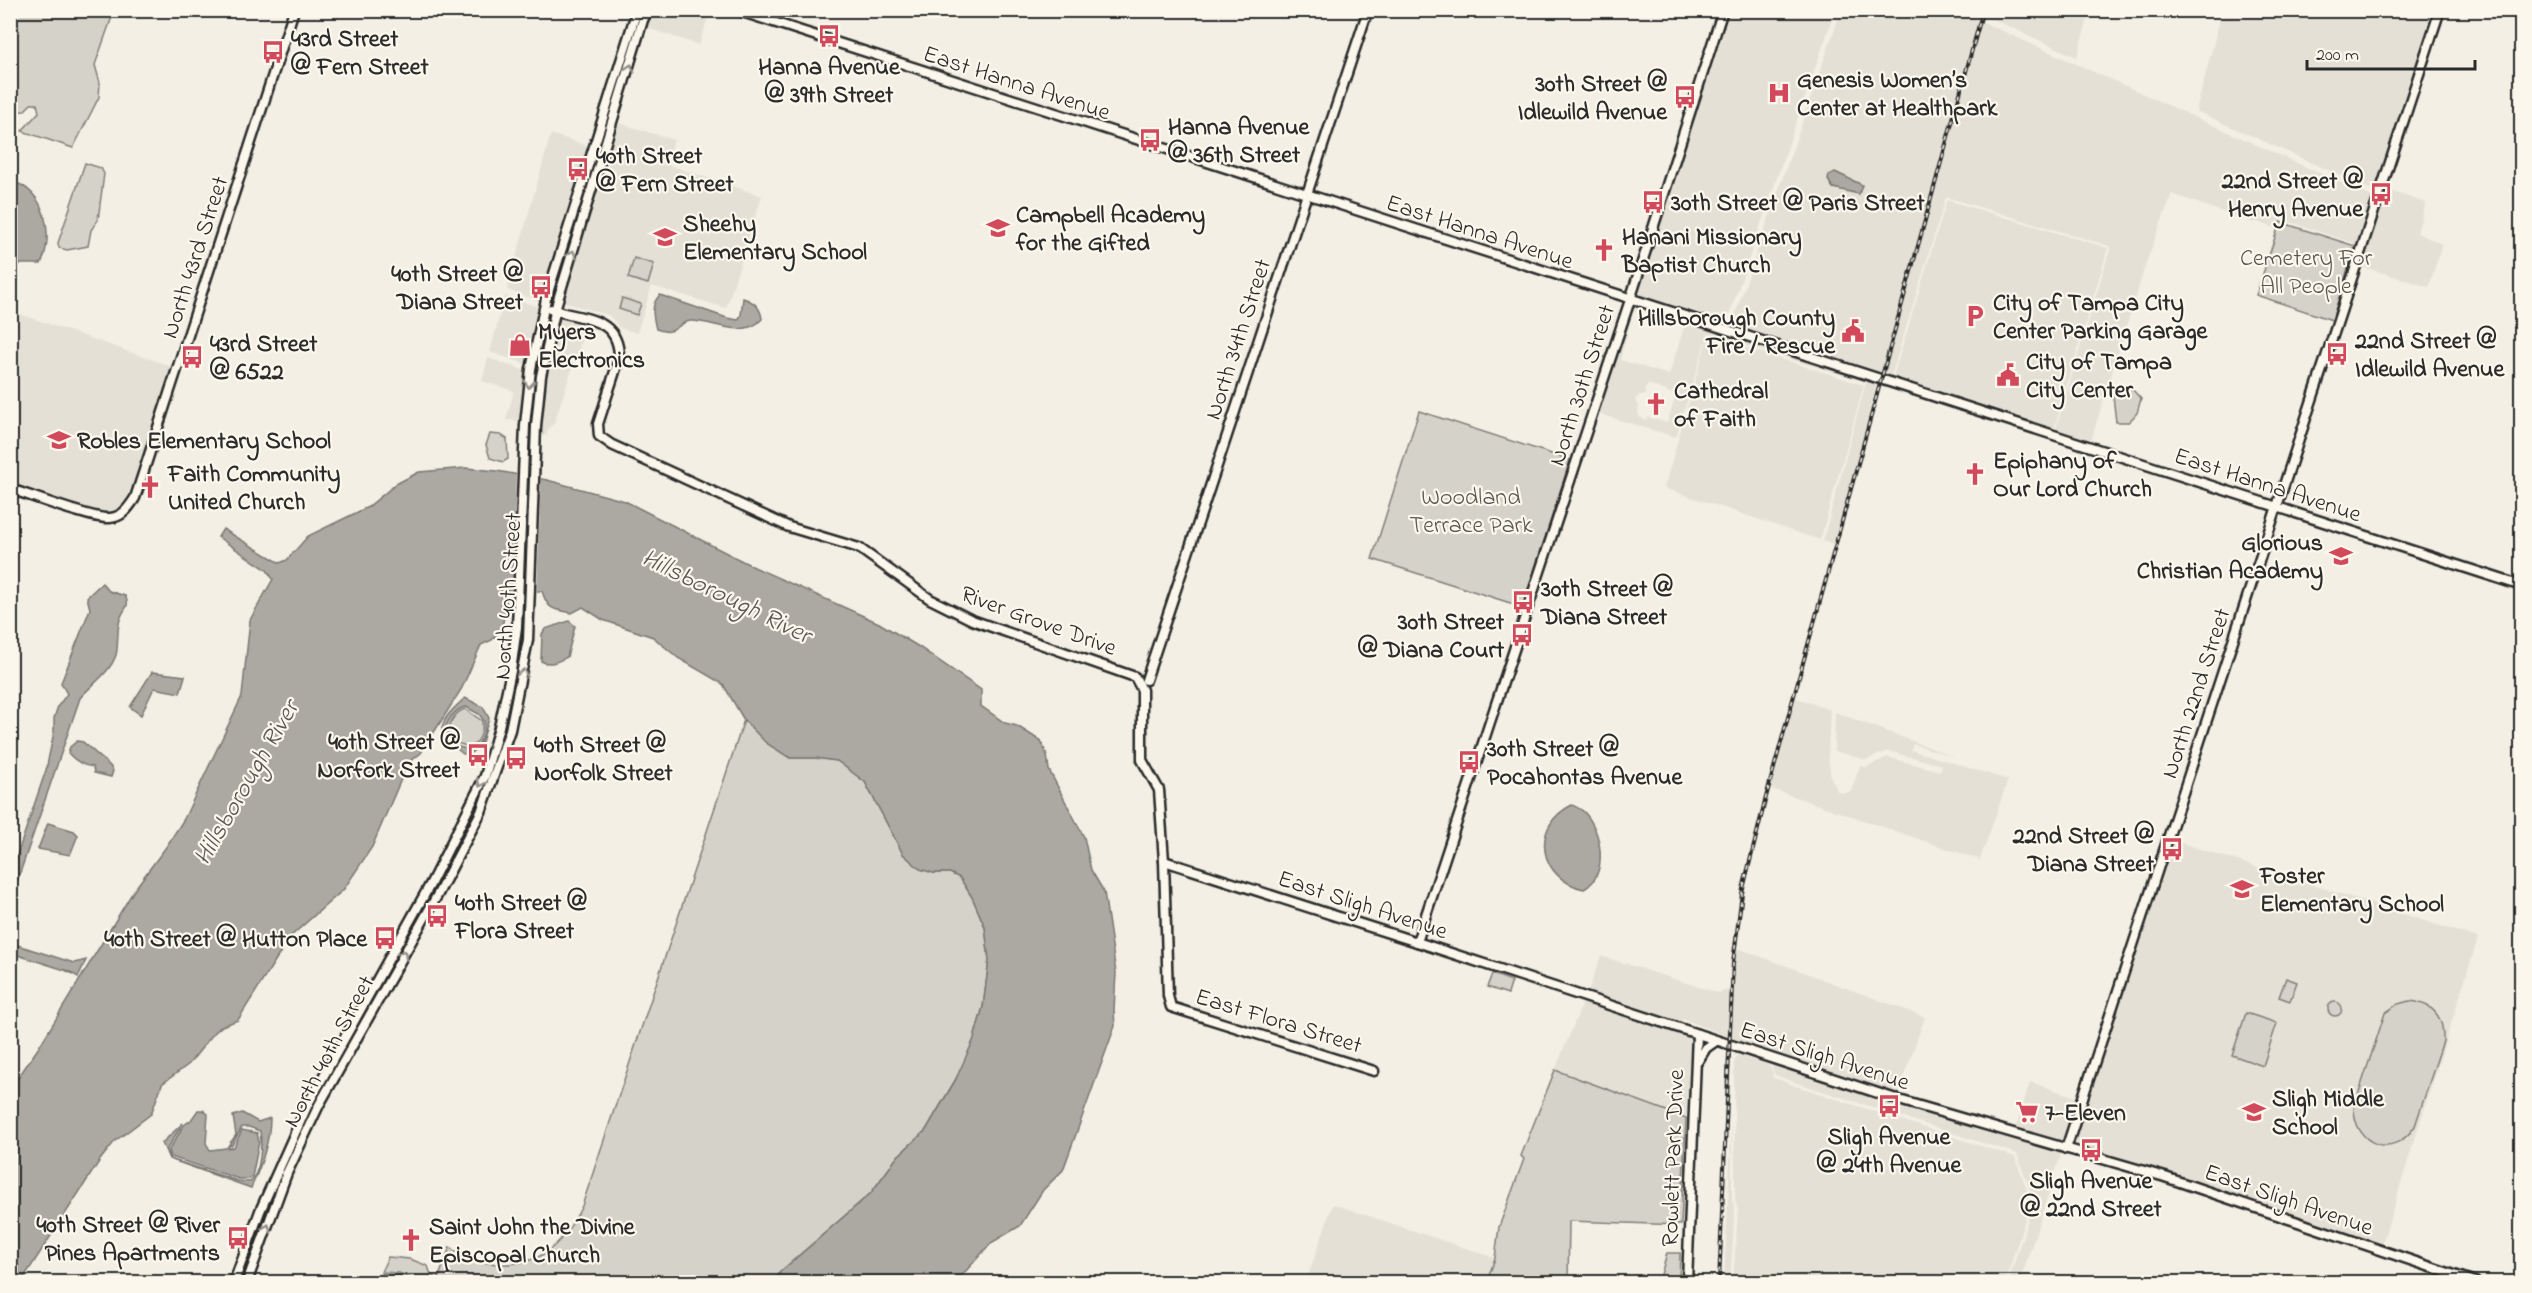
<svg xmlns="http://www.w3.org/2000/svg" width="2532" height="1293" font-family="'Indie Flower',sans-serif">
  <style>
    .built { fill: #e4e0d6; fill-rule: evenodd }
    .green { fill: #d5d2c9; stroke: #807e7a; stroke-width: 1.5 }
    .water { fill: #aca9a2; stroke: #787772; stroke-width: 1.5; fill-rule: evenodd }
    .pier { fill: #f3efe4 }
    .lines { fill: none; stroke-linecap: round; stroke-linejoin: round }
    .stream { stroke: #787772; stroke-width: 1.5 }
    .secondary-casing { stroke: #2b2b2b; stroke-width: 13 }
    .secondary { stroke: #fbf7ec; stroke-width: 8 }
    .rail-casing { stroke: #2b2b2b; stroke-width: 4 }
    .rail { stroke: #fbf7ec; stroke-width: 1.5; stroke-dasharray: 4.5; stroke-linecap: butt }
    .oneway { stroke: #93918c }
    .labels { text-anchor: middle; stroke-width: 4.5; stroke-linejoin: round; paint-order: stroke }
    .poi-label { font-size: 24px; font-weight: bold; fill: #2b2b2b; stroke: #fbf7ec; text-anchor: start }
    .street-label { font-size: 24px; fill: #2b2b2b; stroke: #fbf7ec }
    .park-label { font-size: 24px; fill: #565552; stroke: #fbf7ec }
    .water-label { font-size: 26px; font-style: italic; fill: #585755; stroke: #fbf7ec }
  </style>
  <rect width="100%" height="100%" fill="#f3efe4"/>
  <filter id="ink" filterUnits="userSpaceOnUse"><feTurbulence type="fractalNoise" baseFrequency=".0167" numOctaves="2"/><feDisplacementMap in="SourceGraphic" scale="12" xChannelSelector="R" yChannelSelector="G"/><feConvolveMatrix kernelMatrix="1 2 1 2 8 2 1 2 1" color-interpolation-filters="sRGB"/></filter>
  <g filter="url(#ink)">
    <!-- built -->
    <g class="built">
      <path d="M1982,10H2090V11L2077,57L1981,14Z"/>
      <path d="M652,11H710L699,45L647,28Z"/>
      <path d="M1726,11H1835L1725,327L1634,297Z"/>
      <path d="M1841,11H1958L2375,198L2357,253L2356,244L2281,219L2278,221L2276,228L2254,221V223L2172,194L2146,263L2090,444L2055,431L2110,249L2109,246L1946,197L1890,380L1730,329Z"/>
      <path d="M2222,11H2437L2377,192L2196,111Z"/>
      <path d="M619,123L674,140L666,164L762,196L726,308L652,286L637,333L620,328L610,316L561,301Z"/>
      <path d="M551,134L588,146L542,302L507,290Z"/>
      <path d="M596,142L603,144L554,306L548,304Z"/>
      <path d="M2384,189L2426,203L2417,233L2442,244L2429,287L2360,266Z"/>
      <path d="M1947,200L2108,248L2054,429L1892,380Z"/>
      <path d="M505,296L541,308L529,365L490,352Z"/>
      <path d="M1632,303L1877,383L1835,545L1823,541L1866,382L1708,334L1676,437L1596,413ZM1638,309L1685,324L1669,375L1620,360L1633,312ZM1648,384L1676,395L1667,423L1648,417L1645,420L1640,417L1638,412L1639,406L1635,400L1639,395H1646L1644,390Z"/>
      <path d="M546,310L552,312L534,422H529L534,370Z"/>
      <path d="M20,314L176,368L134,490L130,501L123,508L102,513L11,485V343Z"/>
      <path d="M558,314L588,321L554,423L547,431V436L539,433L544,374Z"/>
      <path d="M1708,336L1864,385L1820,540L1664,488Z"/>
      <path d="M488,358L528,372L523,421L506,420L514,391L482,381Z"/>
      <path d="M1794,697L1830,710L1828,756L1831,778L1838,792L1845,793L1851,791L1860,766L1867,767L1887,757L1940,771L1942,765L1888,751L1866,760L1834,751L1835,712L1955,757L1913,744L1911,750L2008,780L1980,860L1766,787Z"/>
      <path d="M2175,841L2478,938L2381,1247L2081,1148L2075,1142L2097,1069Z"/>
      <path d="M1732,946L1925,1017L1897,1096L1735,1043V1039L1683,1019L1681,1026L1587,994L1601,956L1718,993L1729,990Z"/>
      <path d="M1584,1000L1682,1033L1688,1037L1691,1046L1686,1118L1555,1070Z"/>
      <path d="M1735,1050L2062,1151L2020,1282H2008L2034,1201L2017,1154L1791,1081L1775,1075L1770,1063L1739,1053L1735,1056Z"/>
      <path d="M1738,1055L1769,1065L1773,1073L1772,1077L1790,1084L2015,1157L2031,1201L2005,1282H1733L1738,1210L1735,1200L1734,1062Z"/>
      <path d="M2030,1082L2079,1098L2064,1145L2015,1130Z"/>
      <path d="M1732,1120V1200L1735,1209L1730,1282H1724Z"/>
      <path d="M1333,1204L1495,1258L1487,1282H1306Z"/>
    </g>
    <!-- green -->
    <g class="green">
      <path d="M10,11H114L95,65L100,83L99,97L73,148L22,131L39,112L37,104H31L24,111L11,112Z"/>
      <path d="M85,163L101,168L104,174L98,220L91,230L88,246L67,250L59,248L58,243Z"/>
      <path d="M2280,222L2355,246L2332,320L2256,295Z"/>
      <path d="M634,258L654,264L648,284L628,278Z"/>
      <path d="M622,298L641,304L637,315L619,309Z"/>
      <path d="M2126,387L2133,390L2141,399L2137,413L2129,422H2116L2113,396Z"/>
      <path d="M1419,411L1570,460L1523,607L1372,559Z"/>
      <path d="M490,434L501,435L507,439L508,459L503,462L490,458L486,445Z"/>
      <path d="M465,709L482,721C483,732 480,743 469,747C464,745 455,743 451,740C442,731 455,711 465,709Z"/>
      <path d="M744,720L766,742L790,758H815L838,761L865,782L903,854L934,873H950L960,878L972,897L985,927L989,960L983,1007L974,1039L964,1065L926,1130L898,1156L871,1193L780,1272L775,1282H437L450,1247C458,1256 475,1262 488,1263C538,1269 560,1249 582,1206Z"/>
      <path d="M1492,974L1512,981L1508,994L1487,987Z"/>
      <path d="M2286,978L2297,982L2290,1001L2279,997Z"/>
      <path d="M2409,1001C2434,1003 2444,1017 2443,1041L2415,1126C2393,1160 2354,1146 2354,1107L2385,1013L2398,1004Z"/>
      <circle cx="2335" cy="1009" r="7"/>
      <path d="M2246,1013L2277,1023L2263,1066L2232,1055Z"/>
      <path d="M1555,1070L1686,1118L1681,1225L1569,1221L1568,1282H1487L1495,1258L1499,1227L1524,1159L1521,1156Z"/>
      <path d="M1667,1253H1680L1679,1282H1659Z"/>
      <path d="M388,1257L410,1259L428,1266L431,1275L436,1278L435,1282H419L399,1273L381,1272Z"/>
    </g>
    <!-- water -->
    <g class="water">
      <path d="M1835,172L1862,185L1859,194L1833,188L1828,180L1829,175Z"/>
      <path d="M10,181C45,188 55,235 41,264H11Z"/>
      <path d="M660,295L727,318L738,320L741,315L743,298C753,301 761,308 762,319C743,340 712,320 690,321C675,323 678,337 656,329C653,317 650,304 660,295Z"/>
      <path d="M466,468L497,471L547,480L625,501L754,567L879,623L919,647L981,690V706L1005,723L1017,726L1041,741L1047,755L1049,770L1084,837L1091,870L1104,892L1116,973L1114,1010L1115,1026L1063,1170L1043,1190L1020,1226L991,1243L956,1282H775L780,1272L871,1193L898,1156L926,1130L955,1081L974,1039L983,1007L989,960L985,927L972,897L960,878L950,873H933L920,869L903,854L865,782L837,761L815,758H790L766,743L744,720L723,684L678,658L653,637L603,620L583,607L572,613C554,609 548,611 542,591H508L503,622L500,630L492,640L481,645L462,688L421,753L408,763L372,847L344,889L290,937L238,1020L222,1026L213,1034L189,1064L162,1084L151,1114L115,1141L100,1160L21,1282H11V1088L39,1047L134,890L166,847L184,819L242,696L250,620L273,579L267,570L218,537L223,529L280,563L287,560L308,536L368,507L396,484L419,472Z"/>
      <path d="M102,583L109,591L125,596C131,606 124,608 121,617C116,628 119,643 116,655C110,673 92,684 80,698L11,899V873L46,770L54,732V718L58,706L67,694L61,683L90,609L87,597Z"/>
      <path d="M569,621L575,626L567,657C559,661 550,666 541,661L542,634L545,629Z"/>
      <path d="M152,672L185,676L180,693L154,688L141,715L130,707Z"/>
      <path d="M465,698L483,707L489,718L482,742L471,753L463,754L451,744L442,743C438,722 449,712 465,698ZM466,707L479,714L484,721C485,733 482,744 470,750C464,748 456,747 451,743C437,733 453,708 466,707Z"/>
      <path d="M77,741L83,742L110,766L113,771L111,777L94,773L93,767C84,766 75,761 68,753L70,747Z"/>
      <path d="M1572,805C1576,807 1581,809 1584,812C1602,830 1609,876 1584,889C1539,879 1529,826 1572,805Z"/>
      <path d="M48,823L74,831L78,835L70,855L38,849Z"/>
      <path d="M11,943L74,963L86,960L78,977L68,971L11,953Z"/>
      <path d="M198,1110H203L208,1114L206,1143L210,1150L234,1147L242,1130L257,1133L259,1142L252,1177L249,1179H239L171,1157L169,1150L184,1125L191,1120Z"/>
      <path d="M242,1113L258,1122L270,1118C270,1142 261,1166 251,1188L169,1159L162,1143L183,1123L167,1149L170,1159L238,1181L250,1182C261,1172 262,1145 260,1131L249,1127H242L232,1145L228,1146L236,1135L233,1116Z"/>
      <path d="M382,1274L398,1275L412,1282H371Z"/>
    </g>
    <!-- pier -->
    <path class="pier" d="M516,471L541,476L537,594L512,593Z"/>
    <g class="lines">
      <!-- stream -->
      <path class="stream" d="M65,970L74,974"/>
      <!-- secondary casing -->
      <g class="secondary-casing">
        <g id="secondary">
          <path d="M736,10L2522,586"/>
          <path d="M551,309C581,320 620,315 619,359L598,424L599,436L612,445L789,527L859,548L930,599L972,620L1135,677L1142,690V760L1159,790L1164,861L1168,996L1171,1007L1374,1071"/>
          <path d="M10,489C30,495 93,520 110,518C123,517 129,507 135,498L294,10"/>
          <path d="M1146,680L1368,10"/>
          <path d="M1164,861L1417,942L1899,1100L2165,1177L2475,1282"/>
          <path d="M1417,942L1630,300L1723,10"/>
          <path d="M1698,1061L1706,1048L1716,1041"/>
          <path d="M2066,1149L2440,10"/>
          <path d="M234,1282L260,1211L308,1104L431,883L485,776L499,727L511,671L517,627L525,425L531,369L546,299L637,10"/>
          <path d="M247,1282L287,1173L319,1105L438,894L481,812L510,730L528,640L536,426L541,376L557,303L643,20L648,10"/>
          <path d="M1687,1282L1697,1034"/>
        </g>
      </g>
      <!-- secondary -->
      <use href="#secondary" class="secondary"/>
      <!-- rail casing -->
      <g class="rail-casing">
        <path id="rail" d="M1719,1282L1733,963L1742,893L1766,797L1983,10"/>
      </g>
      <!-- rail -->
      <use href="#rail" class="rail"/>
    </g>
    <!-- one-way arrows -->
    <defs><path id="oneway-chevron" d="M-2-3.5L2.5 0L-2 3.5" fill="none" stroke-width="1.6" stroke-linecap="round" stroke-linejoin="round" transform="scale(1.5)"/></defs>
    <g class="oneway">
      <use href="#oneway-chevron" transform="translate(630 68) rotate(-73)"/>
      <use href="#oneway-chevron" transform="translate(572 254) rotate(-73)"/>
      <use href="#oneway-chevron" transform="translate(529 384) rotate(96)"/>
      <use href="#oneway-chevron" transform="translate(523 673) rotate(-79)"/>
      <use href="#oneway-chevron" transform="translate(481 783) rotate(114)"/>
      <use href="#oneway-chevron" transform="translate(403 954) rotate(-60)"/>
      <use href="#oneway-chevron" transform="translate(267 1228) rotate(-70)"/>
    </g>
  </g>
  <!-- icons -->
  <defs>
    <g id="bus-bare" transform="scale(1.8)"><path d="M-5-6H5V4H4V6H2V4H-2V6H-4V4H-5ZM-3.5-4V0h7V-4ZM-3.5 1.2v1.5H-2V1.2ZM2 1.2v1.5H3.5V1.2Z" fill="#d1495b" stroke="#fbf7ec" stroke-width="2.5" paint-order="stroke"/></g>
    <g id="hospital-bare" transform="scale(1.8)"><path d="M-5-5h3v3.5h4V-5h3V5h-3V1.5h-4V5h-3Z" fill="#d1495b" stroke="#fbf7ec" stroke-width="2.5" paint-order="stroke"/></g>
    <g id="school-bare" transform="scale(1.8)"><path d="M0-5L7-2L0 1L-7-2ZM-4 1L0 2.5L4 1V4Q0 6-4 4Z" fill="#d1495b" stroke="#fbf7ec" stroke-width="2.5" paint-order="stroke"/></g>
    <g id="church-bare" transform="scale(1.8)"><path d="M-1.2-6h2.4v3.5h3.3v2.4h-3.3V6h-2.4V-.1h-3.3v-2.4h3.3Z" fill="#d1495b" stroke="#fbf7ec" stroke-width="2.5" paint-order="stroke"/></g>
    <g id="parking-bare" transform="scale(1.8)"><path d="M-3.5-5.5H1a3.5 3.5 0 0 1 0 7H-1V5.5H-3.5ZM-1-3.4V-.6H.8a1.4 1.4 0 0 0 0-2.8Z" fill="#d1495b" stroke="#fbf7ec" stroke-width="2.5" paint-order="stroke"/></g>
    <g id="civic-bare" transform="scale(1.8)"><path d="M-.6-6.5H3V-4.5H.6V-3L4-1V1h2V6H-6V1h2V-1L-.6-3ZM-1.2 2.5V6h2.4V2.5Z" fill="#d1495b" stroke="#fbf7ec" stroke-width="2.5" paint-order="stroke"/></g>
    <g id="shop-bare" transform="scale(1.8)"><path d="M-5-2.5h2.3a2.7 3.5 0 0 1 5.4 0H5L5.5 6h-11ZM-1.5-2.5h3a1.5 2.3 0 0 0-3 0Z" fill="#d1495b" stroke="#fbf7ec" stroke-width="2.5" paint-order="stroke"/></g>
    <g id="supermarket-bare" transform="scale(1.8)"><path d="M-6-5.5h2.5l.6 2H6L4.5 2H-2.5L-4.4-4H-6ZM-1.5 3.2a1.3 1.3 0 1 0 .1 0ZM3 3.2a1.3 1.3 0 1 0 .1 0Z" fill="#d1495b" stroke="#fbf7ec" stroke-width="2.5" paint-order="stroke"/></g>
  </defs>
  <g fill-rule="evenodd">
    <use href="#bus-bare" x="829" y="36"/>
    <use href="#bus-bare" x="273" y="52"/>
    <use href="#hospital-bare" x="1779" y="93"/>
    <use href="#bus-bare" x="1685" y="97"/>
    <use href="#bus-bare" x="1150" y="140"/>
    <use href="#bus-bare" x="578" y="169"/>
    <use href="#bus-bare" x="2381" y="194"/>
    <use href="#bus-bare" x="1653" y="202"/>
    <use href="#school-bare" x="998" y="228"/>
    <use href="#school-bare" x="665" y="237"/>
    <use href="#church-bare" x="1604" y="250"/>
    <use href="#bus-bare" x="541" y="287"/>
    <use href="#parking-bare" x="1975" y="316"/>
    <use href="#civic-bare" x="1853" y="331"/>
    <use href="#shop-bare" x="520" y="345"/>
    <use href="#bus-bare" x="2337" y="354"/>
    <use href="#bus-bare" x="192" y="357"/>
    <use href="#civic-bare" x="2008" y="375"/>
    <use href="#church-bare" x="1656" y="404"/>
    <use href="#school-bare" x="59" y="440"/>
    <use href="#church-bare" x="1975" y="474"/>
    <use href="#church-bare" x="150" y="487"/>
    <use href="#school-bare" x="2341" y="556"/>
    <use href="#bus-bare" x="1523" y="602"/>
    <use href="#bus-bare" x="1522" y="635"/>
    <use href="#bus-bare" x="478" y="755"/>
    <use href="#bus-bare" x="516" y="758"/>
    <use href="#bus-bare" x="1469" y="762"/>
    <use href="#bus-bare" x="2172" y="849"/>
    <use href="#school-bare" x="2242" y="889"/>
    <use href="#bus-bare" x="437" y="916"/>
    <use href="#bus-bare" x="385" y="938"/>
    <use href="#bus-bare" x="1889" y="1106"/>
    <use href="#supermarket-bare" x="2027" y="1112"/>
    <use href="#school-bare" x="2254" y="1112"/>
    <use href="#bus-bare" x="2091" y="1150"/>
    <use href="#bus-bare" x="238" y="1238"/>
    <use href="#church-bare" x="411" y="1240"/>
  </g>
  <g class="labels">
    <!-- poi labels -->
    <g class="poi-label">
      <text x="291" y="46">43rd Street<tspan x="291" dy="28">@ Fern Street</tspan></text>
      <text x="829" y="74" text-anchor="middle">Hanna Avenue<tspan x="829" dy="28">@ 39th Street</tspan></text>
      <text x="1797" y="87">Genesis Women’s<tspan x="1797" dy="28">Center at Healthpark</tspan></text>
      <text x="1667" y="91" text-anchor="end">30th Street @<tspan x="1667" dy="28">Idlewild Avenue</tspan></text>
      <text x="1168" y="134">Hanna Avenue<tspan x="1168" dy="28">@ 36th Street</tspan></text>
      <text x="596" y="163">40th Street<tspan x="596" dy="28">@ Fern Street</tspan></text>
      <text x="2363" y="188" text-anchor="end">22nd Street @<tspan x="2363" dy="28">Henry Avenue</tspan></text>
      <text x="1671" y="210">30th Street @ Paris Street</text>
      <text x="1016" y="222">Campbell Academy<tspan x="1016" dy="28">for the Gifted</tspan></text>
      <text x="683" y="231">Sheehy<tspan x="683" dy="28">Elementary School</tspan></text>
      <text x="1622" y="244">Hanani Missionary<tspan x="1622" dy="28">Baptist Church</tspan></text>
      <text x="523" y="281" text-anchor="end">40th Street @<tspan x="523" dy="28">Diana Street</tspan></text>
      <text x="1993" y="310">City of Tampa City<tspan x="1993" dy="28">Center Parking Garage</tspan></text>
      <text x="1835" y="325" text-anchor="end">Hillsborough County<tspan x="1835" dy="28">Fire / Rescue</tspan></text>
      <text x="538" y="339">Myers<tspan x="538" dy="28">Electronics</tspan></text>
      <text x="2355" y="348">22nd Street @<tspan x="2355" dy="28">Idlewild Avenue</tspan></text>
      <text x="210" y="351">43rd Street<tspan x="210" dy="28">@ 6522</tspan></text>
      <text x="2026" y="369">City of Tampa<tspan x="2026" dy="28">City Center</tspan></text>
      <text x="1674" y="398">Cathedral<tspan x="1674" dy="28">of Faith</tspan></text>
      <text x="77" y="448">Robles Elementary School</text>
      <text x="1993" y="468">Epiphany of<tspan x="1993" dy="28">Our Lord Church</tspan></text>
      <text x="168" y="481">Faith Community<tspan x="168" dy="28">United Church</tspan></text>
      <text x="2323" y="550" text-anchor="end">Glorious<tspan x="2323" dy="28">Christian Academy</tspan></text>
      <text x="1541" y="596">30th Street @<tspan x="1541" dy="28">Diana Street</tspan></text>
      <text x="1504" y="629" text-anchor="end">30th Street<tspan x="1504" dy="28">@ Diana Court</tspan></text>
      <text x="460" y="749" text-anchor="end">40th Street @<tspan x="460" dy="28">Norfork Street</tspan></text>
      <text x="534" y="752">40th Street @<tspan x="534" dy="28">Norfolk Street</tspan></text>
      <text x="1487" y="756">30th Street @<tspan x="1487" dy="28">Pocahontas Avenue</tspan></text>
      <text x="2154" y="843" text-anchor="end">22nd Street @<tspan x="2154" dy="28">Diana Street</tspan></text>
      <text x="2260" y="883">Foster<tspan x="2260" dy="28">Elementary School</tspan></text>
      <text x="455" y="910">40th Street @<tspan x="455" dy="28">Flora Street</tspan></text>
      <text x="367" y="946" text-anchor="end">40th Street @ Hutton Place</text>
      <text x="2272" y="1106">Sligh Middle<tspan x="2272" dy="28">School</tspan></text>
      <text x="2045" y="1120">7-Eleven</text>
      <text x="1889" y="1144" text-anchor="middle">Sligh Avenue<tspan x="1889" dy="28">@ 24th Avenue</tspan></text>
      <text x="2091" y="1188" text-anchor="middle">Sligh Avenue<tspan x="2091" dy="28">@ 22nd Street</tspan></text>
      <text x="220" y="1232" text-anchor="end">40th Street @ River<tspan x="220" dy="28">Pines Apartments</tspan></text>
      <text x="429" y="1234">Saint John the Divine<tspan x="429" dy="28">Episcopal Church</tspan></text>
    </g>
    <!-- street labels -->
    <g class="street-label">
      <text transform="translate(1017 82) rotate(18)" y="8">East Hanna Avenue</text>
      <text transform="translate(1480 231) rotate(18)" y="8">East Hanna Avenue</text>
      <text transform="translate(194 257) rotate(-72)" y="8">North 43rd Street</text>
      <text transform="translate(1237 339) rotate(-72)" y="8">North 34th Street</text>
      <text transform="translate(1581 385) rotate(-72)" y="8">North 30th Street</text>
      <text transform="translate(2268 484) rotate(18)" y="8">East Hanna Avenue</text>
      <text transform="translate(507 596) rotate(-86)" y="8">North 40th Street</text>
      <text transform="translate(1039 620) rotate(20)" y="8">River Grove Drive</text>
      <text transform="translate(2195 693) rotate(-72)" y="8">North 22nd Street</text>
      <text transform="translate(1363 904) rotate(18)" y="8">East Sligh Avenue</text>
      <text transform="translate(1279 1020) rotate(17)" y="8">East Flora Street</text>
      <text transform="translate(328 1051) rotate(-62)" y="8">North 40th Street</text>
      <text transform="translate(1825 1055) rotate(18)" y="8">East Sligh Avenue</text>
      <text transform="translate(1672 1158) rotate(-88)" y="8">Rowlett Park Drive</text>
      <text transform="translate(2289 1199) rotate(19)" y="8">East Sligh Avenue</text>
    </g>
    <!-- park labels -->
    <g class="park-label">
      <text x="2306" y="265">Cemetery For<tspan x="2306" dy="28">All People</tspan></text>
      <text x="1471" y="504">Woodland<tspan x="1471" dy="28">Terrace Park</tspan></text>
    </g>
    <!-- water labels -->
    <g class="water-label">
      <text transform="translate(727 595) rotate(26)" y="9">Hillsborough River</text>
      <text transform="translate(245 782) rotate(-60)" y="9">Hillsborough River</text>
    </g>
  </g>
  <!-- margin -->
  <rect width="2532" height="1293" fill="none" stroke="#fbf7ec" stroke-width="36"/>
  <rect x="18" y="18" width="2496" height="1257" fill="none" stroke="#2b2b2b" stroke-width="2" filter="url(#ink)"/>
  <!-- scale -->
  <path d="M2307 60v9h168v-9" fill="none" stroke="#2b2b2b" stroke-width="3"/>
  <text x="2316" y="60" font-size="18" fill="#2b2b2b" stroke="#fbf7ec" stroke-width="4.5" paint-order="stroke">200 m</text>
</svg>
